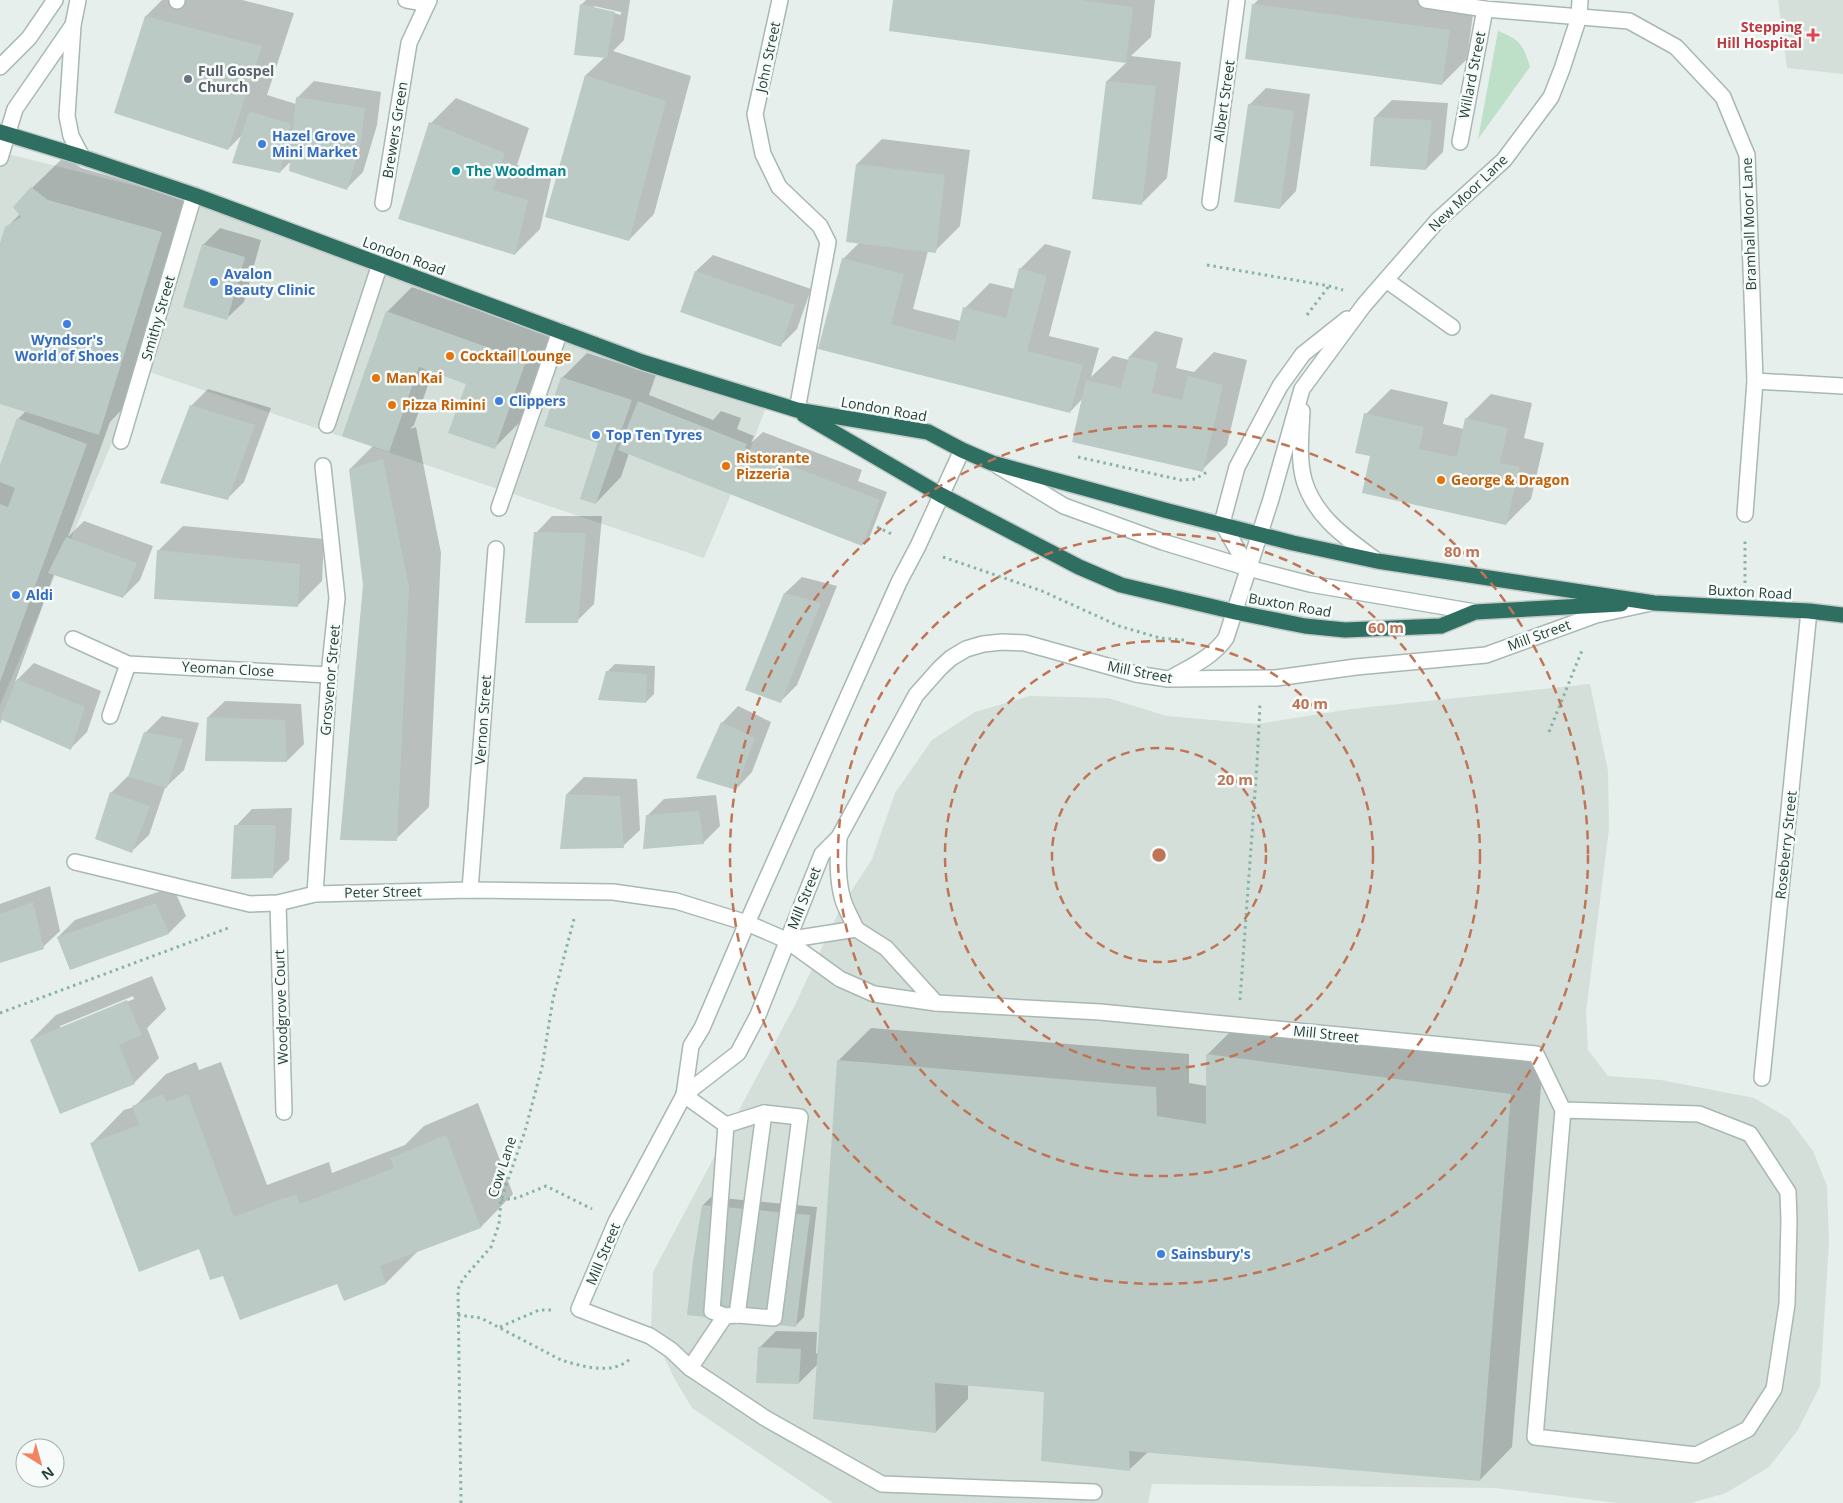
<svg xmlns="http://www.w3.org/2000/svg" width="1843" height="1503" font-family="'Open Sans',sans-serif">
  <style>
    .built { fill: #d4dfda }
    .green { fill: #bfe0c8 }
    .shadow { fill: #0003; fill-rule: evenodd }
    .building { fill: #bbcac4 }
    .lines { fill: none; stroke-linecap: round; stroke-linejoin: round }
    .minor-casing { stroke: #a8b8b2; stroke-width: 18 }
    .highway-casing { stroke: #c2cac8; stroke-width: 18 }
    .path { stroke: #86b3a5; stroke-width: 3; stroke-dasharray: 2.5 4; stroke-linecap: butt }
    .minor { stroke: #fff; stroke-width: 15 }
    .highway { stroke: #2f6f62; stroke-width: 15 }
    .ring { fill: none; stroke: #c07456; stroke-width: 2.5; stroke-dasharray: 9 6 }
    .health-dot { fill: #e0444e; stroke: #f7fbf9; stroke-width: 2 }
    .worship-dot { fill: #6b7280; stroke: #f7fbf9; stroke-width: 2 }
    .shop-dot { fill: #3f7fe0; stroke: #f7fbf9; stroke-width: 2 }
    .culture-dot { fill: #0f9aa8; stroke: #f7fbf9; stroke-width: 2 }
    .food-dot { fill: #e8710a; stroke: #f7fbf9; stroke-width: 2 }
    .labels { text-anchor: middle; stroke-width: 5; stroke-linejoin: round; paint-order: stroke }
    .health-label { font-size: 14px; font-weight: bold; fill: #be3a42; stroke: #f7fbf9; text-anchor: end }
    .street-label { font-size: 14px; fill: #24423a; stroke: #f7fbf9 }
    .worship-label { font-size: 14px; font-weight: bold; fill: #5b616d; stroke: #f7fbf9; text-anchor: start }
    .shop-label { font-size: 14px; font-weight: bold; fill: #366cbe; stroke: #f7fbf9; text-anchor: start }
    .culture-label { font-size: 14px; font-weight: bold; fill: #0d838f; stroke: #f7fbf9; text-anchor: start }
    .food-label { font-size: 14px; font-weight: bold; fill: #c56008; stroke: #f7fbf9; text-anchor: start }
    .centre { fill: #c07456; stroke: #f7fbf9; stroke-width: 2.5 }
    .ring-label { font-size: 15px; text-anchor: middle; font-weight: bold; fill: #c07456; stroke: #f7fbf9; stroke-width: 5; stroke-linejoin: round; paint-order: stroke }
  </style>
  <rect width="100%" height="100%" fill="#e6efeb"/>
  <!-- built -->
  <g class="built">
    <path d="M1778,0H1843V74L1787,68Z"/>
    <path d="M0,152L240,212L768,402L751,447L704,558L143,370L0,705Z"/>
    <path d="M1590,684L1608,771L1609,829L1586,1012L1588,1050L1608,1076L1661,1080L1754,1098L1788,1118L1813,1151L1827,1186L1829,1242L1820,1386L1798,1430L1769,1467L1726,1493L1691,1503H1617L1495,1488L1152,1484L1148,1503H833L692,1408L674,1378L651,1329L653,1272L795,1005L841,907L872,859L895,793L932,740L975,712L1030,696L1108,698L1167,716L1257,724L1351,709Z"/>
  </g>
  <!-- green -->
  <path class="green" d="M1498,31C1520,40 1523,44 1530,67L1478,139Z"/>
  <!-- shadow -->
  <g class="shadow">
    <path d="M162,0H242L294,13L267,95L296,104L297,98L314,81L381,92L377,125L363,172L346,189L291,161L280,172L243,134L228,149L115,112L146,16Z"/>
    <path d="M586,0H630L624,40L613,51L691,76L654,214L629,240L546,217L586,75L605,57L575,54L582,4ZM594,6L621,12V15L594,8Z"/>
    <path d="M894,0H1155L1151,37L1131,56L1181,62L1167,178L1142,203L1107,81L1127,62L890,30Z"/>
    <path d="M1258,0H1432L1474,6L1467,59L1442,84L1253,5Z"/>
    <path d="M1266,88L1310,94L1296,191L1280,208L1249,105Z"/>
    <path d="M456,98L529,128L517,165L552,175L540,229L515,254L431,123Z"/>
    <path d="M1392,100L1448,103L1443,152L1426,169L1375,117Z"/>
    <path d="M882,139L970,150L960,226L935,251H928L913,309L961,321L965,308L990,283L1015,289L1020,269L1045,244L1071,251L1049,336L1099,348L1091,377L1113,356L1129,360L1130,356L1155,331L1183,338L1176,368L1194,372L1214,352L1247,360L1227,445L1202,470L1083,398L1070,412L882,364L843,259L860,242L857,164Z"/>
    <path d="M65,156L81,168L194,200L131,400L110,422L68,537L84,521L153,546L140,580L123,597L54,574L15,682L34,663L101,691L87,732L71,748L2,719L0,724V469L18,419L26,411L0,403V247L6,228L20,214L32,188Z"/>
    <path d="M220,228L261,240L244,302L227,318L203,245Z"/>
    <path d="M713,255L811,289L797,329L781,345L696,271Z"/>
    <path d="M412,287L551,336L520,422L495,447L467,383L433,371L414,425L410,429L416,427L441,553L429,807L396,839L350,469L374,445L387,312Z"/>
    <path d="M587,353L656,375L649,395L713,420L721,411L741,418L737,429L754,436L751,443L763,432L862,470L858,481L887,492L870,536L862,544L629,453L621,477L596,503L600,443L562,378Z"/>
    <path d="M208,389L271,408L244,482L227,499L191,406Z"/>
    <path d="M1391,389L1448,402L1443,424L1464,429L1466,419L1491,394L1532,403L1524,438L1544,443L1531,499L1506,524L1371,455L1366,414Z"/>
    <path d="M552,516H602L594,604L577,621L536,533Z"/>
    <path d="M183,526L324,539L322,581L297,606L158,551Z"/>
    <path d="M802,577L837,586L797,685L780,702L785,593Z"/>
    <path d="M615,664L655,666L654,694L646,702L607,672Z"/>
    <path d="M225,701L301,704L304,744L287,761L208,717Z"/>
    <path d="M738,706L771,722L752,772L736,789L722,723Z"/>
    <path d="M162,716L199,723L184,770L165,788L149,835L132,851L111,793L128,776H129L145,733Z"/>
    <path d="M584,777L637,779L640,830L623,846L567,794Z"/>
    <path d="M716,795L720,826L703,843L647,816L664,799Z"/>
    <path d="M292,808L289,860L272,877L236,826L252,809Z"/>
    <path d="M50,886L60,931L43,947L0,962V904Z"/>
    <path d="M173,887L186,916L169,933L70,969L58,937L75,920Z"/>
    <path d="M152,976L166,1009L147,1028L159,1058L134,1083L31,1040L56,1015ZM133,996L134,999L60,1029V1026Z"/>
    <path d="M1240,1022L1543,1062L1512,1447L1480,1480L1148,1452L1129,1470L1045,1391L968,1385V1399L936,1432L818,1364L799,1383L759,1348L776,1331L817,1332L816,1353L819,1354L838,1061L871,1028L1189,1054V1083L1207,1086V1055Z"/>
    <path d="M196,1062L199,1070L221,1062L267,1185L329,1162L332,1173L405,1145L424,1126L478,1103L513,1194L481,1227L418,1251L386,1283L344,1299L338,1282L224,1274L199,1248L92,1143L124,1110L134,1107L166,1074Z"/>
    <path d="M711,1197L817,1207L804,1317L796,1325L703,1205Z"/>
  </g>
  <!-- building -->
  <g class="building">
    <path d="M893,0H1081L1133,7L1126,63L889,31Z"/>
    <path d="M580,4L615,12L607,58L574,55Z"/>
    <path d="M1252,4L1450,30L1442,85L1245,59Z"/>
    <path d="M145,16L262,46L228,150L114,113Z"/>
    <path d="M585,75L666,101L629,241L545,217Z"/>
    <path d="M1106,81L1156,86L1142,205L1092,199Z"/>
    <path d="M296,97L365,108L361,142L347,190L289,171Z"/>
    <path d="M1248,104L1294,111L1280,209L1234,202Z"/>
    <path d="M249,111L291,124L280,173L232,163Z"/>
    <path d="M1374,117L1432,120L1426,170L1370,166Z"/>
    <path d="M429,122L505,153L493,190L528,200L515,255L398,219Z"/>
    <path d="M856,164L945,175L936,253L846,242Z"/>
    <path d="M31,187L48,200L162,232L99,435L0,404V243L5,227L21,217L13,207Z"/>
    <path d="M202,244L245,257L227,320L183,307Z"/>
    <path d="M842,258L904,274L891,324L955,341L963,307L1006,318L1019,268L1047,276L1027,351L1083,365L1070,413L818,349Z"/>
    <path d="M695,271L795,305L781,347L680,312Z"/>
    <path d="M386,311L526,361L495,449L448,433L466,384L419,367L389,452L342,436Z"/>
    <path d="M1129,356L1158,363L1152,393L1182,400L1188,376L1223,385L1203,472L1072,442L1086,380L1121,388Z"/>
    <path d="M561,377L632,400L596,504L580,499L598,443L544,426Z"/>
    <path d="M638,401L747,444L745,448L880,500L862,546L618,450Z"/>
    <path d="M190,405L255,425L228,500L160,483Z"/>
    <path d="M1364,413L1424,427L1419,449L1457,457L1465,418L1508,428L1500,463L1520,467L1506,525L1362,493L1370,456L1355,453Z"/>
    <path d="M17,418L87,444L0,682V504L8,507L15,488L0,482V465Z"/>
    <path d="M383,459L409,587L397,841L340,840L363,585L349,469Z"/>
    <path d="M534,532L586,533L578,623H525Z"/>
    <path d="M66,537L137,563L123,598L48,573Z"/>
    <path d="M157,550L300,564L298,607L154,599Z"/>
    <path d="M784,593L821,603L781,703L745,690Z"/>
    <path d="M606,671L647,674L646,703L598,700Z"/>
    <path d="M17,679L85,707L71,750L0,719Z"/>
    <path d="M207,717L285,720L287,762L205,761Z"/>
    <path d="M721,722L755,738L736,790L696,778Z"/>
    <path d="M144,732L183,739L167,788L128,777Z"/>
    <path d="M110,792L150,806L132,853L95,839Z"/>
    <path d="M566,794L620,796L624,848L560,849Z"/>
    <path d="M699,811L704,844L643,849L646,815Z"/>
    <path d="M234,825H276L273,878L231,879Z"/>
    <path d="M33,902L44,949L0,963V914Z"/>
    <path d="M156,903L169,934L70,970L57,937Z"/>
    <path d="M127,1000L142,1035L119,1045L135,1084L60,1114L30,1040Z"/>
    <path d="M1206,1054L1511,1094L1480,1481L1129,1451L1130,1471L1041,1461L1044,1392L935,1383L936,1433L813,1419L837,1060L1156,1087L1157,1116L1206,1124Z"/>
    <path d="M163,1094L166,1102L188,1094L234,1217L296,1194L300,1204L394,1168L390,1158L446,1135L481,1228L380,1266L386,1284L344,1301L337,1284L240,1320L223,1276L210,1280L199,1249L139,1272L90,1143L139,1125L132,1106Z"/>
    <path d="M702,1205L810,1215L796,1327L687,1315L693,1261Z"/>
    <path d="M758,1347L801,1349L799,1384L756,1383Z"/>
  </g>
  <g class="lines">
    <!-- minor casing -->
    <g class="minor-casing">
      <g id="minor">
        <path d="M78,0L73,25L67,116L71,136L82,157"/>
        <path d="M406,0L427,4"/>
        <path d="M780,0L755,114L763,154L779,187L820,226L828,242L797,410"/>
        <path d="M1426,0L1485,9L1629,21L1676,47L1723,97L1747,155L1755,381L1745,514"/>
        <path d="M177,1V0"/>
        <path d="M0,67L29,38L55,0"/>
        <path d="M1460,142L1485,9"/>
        <path d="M0,158L15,109L73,25"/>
        <path d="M1210,202L1237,0"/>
        <path d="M383,203L409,43L429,0"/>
        <path d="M1386,280L1452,327"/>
        <path d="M1755,381L1843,386"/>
        <path d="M1302,411C1301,433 1298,458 1304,480C1315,518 1348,539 1377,561"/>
        <path d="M327,425L380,264"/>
        <path d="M121,441L194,195"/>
        <path d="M962,450L918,546L899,582L747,923L702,1028L691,1046L684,1095L616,1222L579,1309L650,1336L671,1350L690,1368L765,1418L882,1484L1094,1492"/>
        <path d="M998,466L1064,506L1163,542L1248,568L1310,584L1475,612"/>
        <path d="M499,508L560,331"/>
        <path d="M1248,568L1222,523L1237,467L1280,386L1303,354L1347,319"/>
        <path d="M73,639L128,664L329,675"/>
        <path d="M1171,678C1190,667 1213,657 1226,638L1271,499L1302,389L1364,305L1438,220L1504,160L1551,97L1562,69L1579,17L1580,0"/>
        <path d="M110,716L128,664"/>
        <path d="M839,837C838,858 837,880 843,900C846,910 852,919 856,929"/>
        <path d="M75,862L250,904L278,903L315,894L470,890L613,892L676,901L747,923L786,940L840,979L874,994L936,1003L1100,1012L1536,1054L1563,1110L1535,1437L1696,1455L1748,1429L1774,1389L1787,1304L1789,1220L1788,1192L1750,1134L1699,1114L1563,1110"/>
        <path d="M470,890L496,549"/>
        <path d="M315,894L329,675L337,598L323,466"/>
        <path d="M278,903L284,1112"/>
        <path d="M786,940L856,929L886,948L936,1003"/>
        <path d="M1762,1078L1809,611"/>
        <path d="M684,1095L738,1053L758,1015L822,854L839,837L916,695L940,668L951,658L966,649L983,644L1002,642L1025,643L1136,674L1168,679L1276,678L1356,667L1486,655L1596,615L1651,603"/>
        <path d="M684,1095L726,1125L712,1311L725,1316L690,1368"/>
        <path d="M737,1315L764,1113"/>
        <path d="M725,1316L737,1315L774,1318L800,1117L764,1113L726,1125"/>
      </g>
    </g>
    <!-- highway casing -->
    <g class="highway-casing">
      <g id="highway">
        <path d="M0,132L82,157L194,195L642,362L797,410L928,432L962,450L992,463L1168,511L1293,543L1377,561L1654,603L1809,611L1843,615"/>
        <path d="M804,415L941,495L1079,567L1121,585L1235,612L1305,626L1345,630L1441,626L1475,612L1621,604"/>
      </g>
    </g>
    <!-- path -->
    <g class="path">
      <path d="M1207,265L1329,286L1343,290"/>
      <path d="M1307,315L1329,286"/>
      <path d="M1078,457L1181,480L1195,479L1207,472"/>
      <path d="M877,527L894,535"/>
      <path d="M943,557L1042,591L1119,626L1160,638L1184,640"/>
      <path d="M1745,583V539"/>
      <path d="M1549,732L1583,648"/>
      <path d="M1240,1000L1257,764L1260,705"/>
      <path d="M0,1013L231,927"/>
      <path d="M501,1200L517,1198L546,1186L592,1209"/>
      <path d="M458,1315L481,1318L561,1360C584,1367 614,1376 632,1357"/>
      <path d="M500,1327L539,1310H553"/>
      <path d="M461,1503L458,1289L463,1279L491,1247L499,1224L501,1200L525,1131L542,1067L553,999L574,919"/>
    </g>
    <!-- minor -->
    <use href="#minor" class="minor"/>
    <!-- highway -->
    <use href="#highway" class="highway"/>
  </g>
  <!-- distance rings -->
  <g class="ring">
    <circle cx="1159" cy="855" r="107"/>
    <circle cx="1159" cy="855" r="214"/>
    <circle cx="1159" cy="855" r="321"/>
    <circle cx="1159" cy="855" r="429"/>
  </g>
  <!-- markers -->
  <path class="health-dot" d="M1810.5 27.5h5v5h5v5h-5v5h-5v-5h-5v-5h5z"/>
  <circle class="worship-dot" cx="188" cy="79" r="5"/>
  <g class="shop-dot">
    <circle cx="262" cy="144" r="5"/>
    <circle cx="214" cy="282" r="5"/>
    <circle cx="67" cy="324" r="5"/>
    <circle cx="499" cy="401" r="5"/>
    <circle cx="596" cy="435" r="5"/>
    <circle cx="16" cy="595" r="5"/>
    <circle cx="1161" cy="1254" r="5"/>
  </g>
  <circle class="culture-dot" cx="456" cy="171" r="5"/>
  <g class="food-dot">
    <circle cx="450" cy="356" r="5"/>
    <circle cx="376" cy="378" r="5"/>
    <circle cx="392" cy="405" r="5"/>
    <circle cx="726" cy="466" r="5"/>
    <circle cx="1441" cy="480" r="5"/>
  </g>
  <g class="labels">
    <!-- health labels -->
    <g class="health-label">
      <text x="1802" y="32">Stepping<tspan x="1802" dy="16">Hill Hospital</tspan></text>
    </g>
    <!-- street labels -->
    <g class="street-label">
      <text transform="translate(768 57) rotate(-78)" y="5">John Street</text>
      <text transform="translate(1472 75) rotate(-79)" y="5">Willard Street</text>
      <text transform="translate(1224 101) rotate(-82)" y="5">Albert Street</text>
      <text transform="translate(395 130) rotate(-81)" y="5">Brewers Green</text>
      <text transform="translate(1468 193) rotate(-44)" y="5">New Moor Lane</text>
      <text transform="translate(1749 224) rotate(-92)" y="5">Bramhall Moor Lane</text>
      <text transform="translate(404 256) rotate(20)" y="5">London Road</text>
      <text transform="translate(158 318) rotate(-74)" y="5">Smithy Street</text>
      <text transform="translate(884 409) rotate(10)" y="5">London Road</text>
      <text transform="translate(1750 592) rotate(3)" y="5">Buxton Road</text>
      <text transform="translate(1290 605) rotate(10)" y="5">Buxton Road</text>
      <text transform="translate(1539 635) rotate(-20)" y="5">Mill Street</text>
      <text transform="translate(228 669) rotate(3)" y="5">Yeoman Close</text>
      <text transform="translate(1140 672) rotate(11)" y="5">Mill Street</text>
      <text transform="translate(330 680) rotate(-85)" y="5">Grosvenor Street</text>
      <text transform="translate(483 720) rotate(-86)" y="5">Vernon Street</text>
      <text transform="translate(1786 845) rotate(-84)" y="5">Roseberry Street</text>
      <text transform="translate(383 892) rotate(-1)" y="5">Peter Street</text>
      <text transform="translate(804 898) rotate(-68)" y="5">Mill Street</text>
      <text transform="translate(281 1007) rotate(-92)" y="5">Woodgrove Court</text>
      <text transform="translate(1326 1034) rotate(6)" y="5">Mill Street</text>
      <text transform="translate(502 1167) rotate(-72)" y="5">Cow Lane</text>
      <text transform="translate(603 1254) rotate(-67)" y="5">Mill Street</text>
    </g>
    <!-- worship labels -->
    <g class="worship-label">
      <text x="198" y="76">Full Gospel<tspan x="198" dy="16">Church</tspan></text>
    </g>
    <!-- shop labels -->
    <g class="shop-label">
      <text x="272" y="141">Hazel Grove<tspan x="272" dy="16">Mini Market</tspan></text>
      <text x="224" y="279">Avalon<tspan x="224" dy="16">Beauty Clinic</tspan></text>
      <text x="67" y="345" text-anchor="middle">Wyndsor's<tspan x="67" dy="16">World of Shoes</tspan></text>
      <text x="509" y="406">Clippers</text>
      <text x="606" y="440">Top Ten Tyres</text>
      <text x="26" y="600">Aldi</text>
      <text x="1171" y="1259">Sainsbury's</text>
    </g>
    <!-- culture labels -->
    <g class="culture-label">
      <text x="466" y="176">The Woodman</text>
    </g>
    <!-- food labels -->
    <g class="food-label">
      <text x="460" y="361">Cocktail Lounge</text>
      <text x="386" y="383">Man Kai</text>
      <text x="402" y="410">Pizza Rimini</text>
      <text x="736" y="463">Ristorante<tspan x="736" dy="16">Pizzeria</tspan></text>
      <text x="1451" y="485">George &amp; Dragon</text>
    </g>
  </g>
  <circle cx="1159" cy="855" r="8" class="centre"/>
  <g class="ring-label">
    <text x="1462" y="557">80 m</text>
    <text x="1386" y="633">60 m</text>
    <text x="1310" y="709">40 m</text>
    <text x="1235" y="785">20 m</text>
  </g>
  <!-- north arrow -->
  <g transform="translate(40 1463) rotate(143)"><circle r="24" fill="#f7fbf9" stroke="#a3b1ad"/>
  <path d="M0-4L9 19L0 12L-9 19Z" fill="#f4845f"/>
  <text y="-8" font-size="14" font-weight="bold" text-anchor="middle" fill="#24423a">N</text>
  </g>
</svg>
